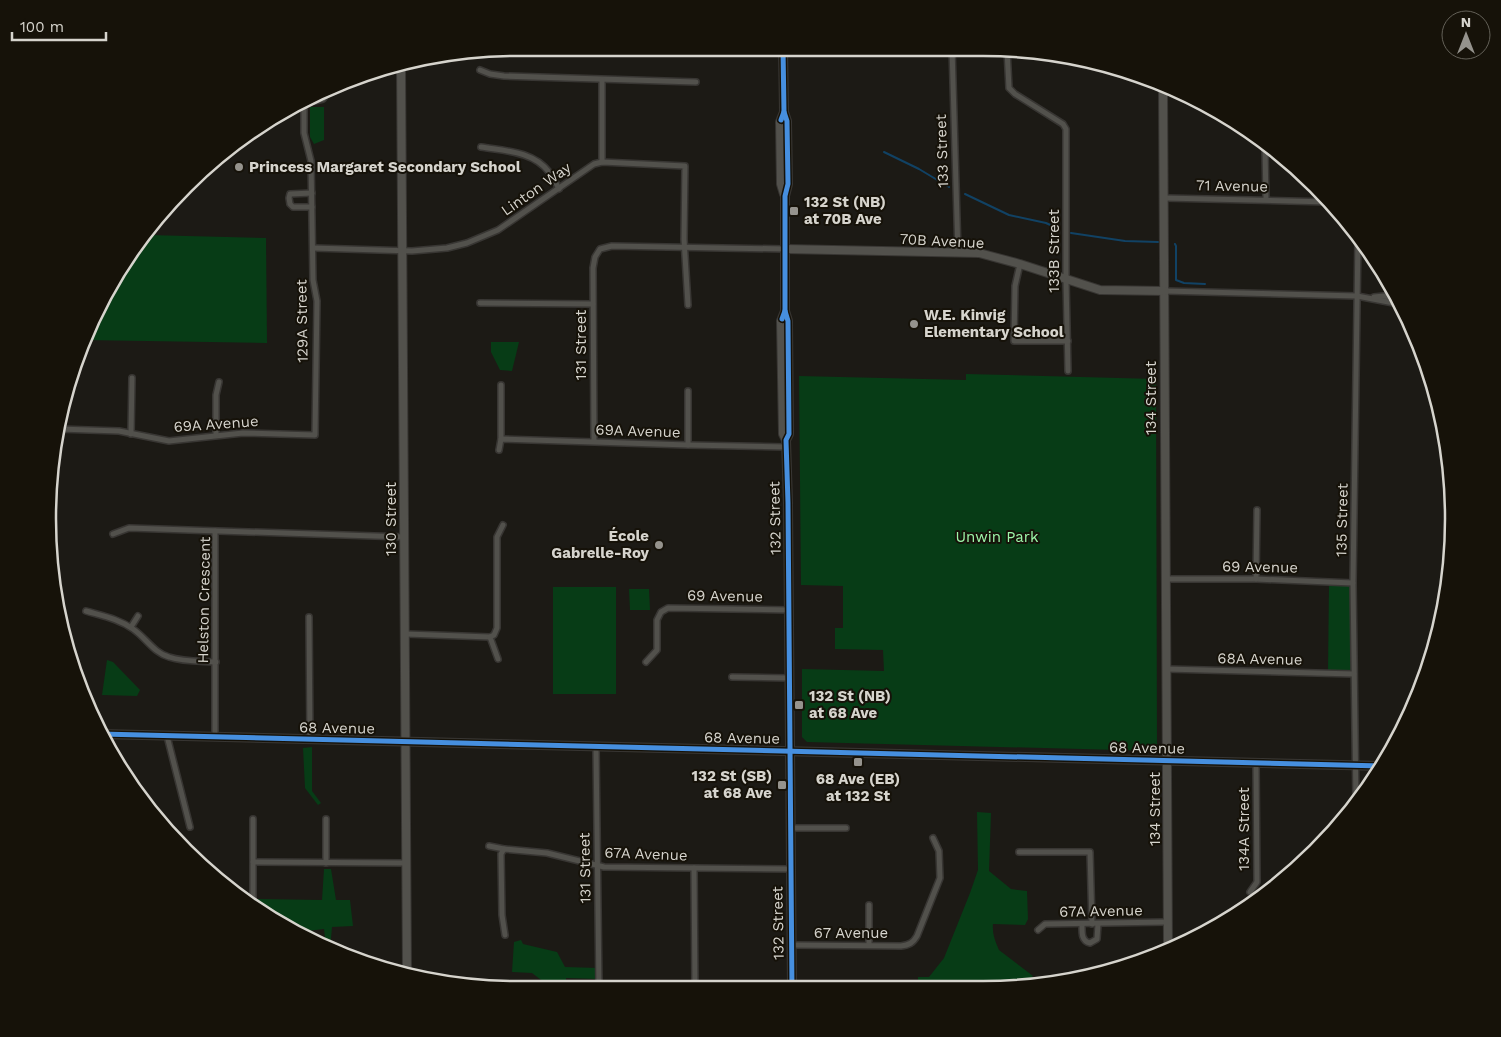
<svg xmlns="http://www.w3.org/2000/svg" width="1501" height="1037" font-family="'Work Sans',sans-serif">
  <style>
    .green { fill: #073c16 }
    .lines { fill: none; stroke-linecap: round; stroke-linejoin: round }
    .stream { stroke: #114264; stroke-width: 2 }
    .street-casing { stroke: #383633; stroke-width: 8 }
    .secondary-casing { stroke: #383633; stroke-width: 10 }
    .street { stroke: #52514c; stroke-width: 5 }
    .secondary { stroke: #52514c; stroke-width: 8 }
    .cycleway-casing { stroke: #161209; stroke-width: 8 }
    .cycleway { stroke: #468fdf; stroke-width: 5 }
    .poi-dot { fill: #95938d; stroke: #161209; stroke-width: 2 }
    .labels { text-anchor: middle; stroke-width: 4; stroke-linejoin: round; paint-order: stroke }
    .street-label { font-size: 15px; fill: #d6d4cd; stroke: #161209 }
    .poi-label { font-size: 15px; font-weight: bold; fill: #d6d4cd; stroke: #161209; text-anchor: start }
    .park-label { font-size: 15px; fill: #9ef7aa; stroke: #161209 }
    .rim { fill: none; stroke: #d6d4cd; stroke-width: 2.5 }
  </style>
  <rect width="100%" height="100%" fill="#1c1a15"/>
  <!-- green -->
  <g class="green">
    <path d="M310,107H324V140L314,144L310,137Z"/>
    <path d="M148,235L266,238L267,343L83,340Z"/>
    <path d="M491,342H519L512,371L500,370L491,352Z"/>
    <path d="M966,374L1156,379L1157,751L807,742L802,737V669L884,671L883,650L835,649V628H843V586L801,585L799,376L966,380Z"/>
    <path d="M1329,584L1351,585V672L1328,671Z"/>
    <rect x="553" y="587" width="63" height="107"/>
    <path d="M629,589H649L650,610H630Z"/>
    <path d="M107,660L113,662L140,690L137,696L102,695Z"/>
    <path d="M312,747V791L321,803L318,805L305,788L303,748Z"/>
    <path d="M977,812L991,813L989,871L1011,889L1027,891L1028,919L1025,925L993,924C992,933 995,941 999,950L1033,976L1025,985L982,990L918,989V977H929L944,958L970,893L978,870Z"/>
    <path d="M324,869H331L336,900H350L353,926L332,927L330,949L326,947L324,929L298,932L258,911V899L322,900Z"/>
    <path d="M521,940L523,944L557,952L565,967L598,968L599,979L566,978V989H553L532,973L512,972L514,942Z"/>
  </g>
  <g class="lines">
    <!-- stream -->
    <g class="stream">
      <path d="M884,152L919,169L949,187"/>
      <path d="M965,194L1009,215L1046,223L1059,229"/>
      <path d="M1071,233L1125,241L1158,242"/>
      <path d="M1175,244L1176,246V280L1184,283L1205,284"/>
    </g>
    <!-- street casing -->
    <g class="street-casing">
      <g id="street">
        <path d="M952,48L958,253"/>
        <path d="M1007,50L1009,88L1015,94L1063,124L1066,129V280L1068,371"/>
        <path d="M480,70L490,74L504,76L696,82"/>
        <path d="M1163,91L1178,92"/>
        <path d="M314,101L323,99L325,96"/>
        <path d="M481,147C505,151 533,151 549,172C553,177 556,183 559,189"/>
        <path d="M1265,149L1266,199"/>
        <path d="M602,162V80"/>
        <path d="M312,193L290,194L289,198L290,204L293,207H312"/>
        <path d="M1165,198L1329,202"/>
        <path d="M313,248L412,251L447,248L467,243L498,230L594,164L602,162L685,166L684,239L688,305"/>
        <path d="M1020,264L1015,286L1014,341H1068"/>
        <path d="M1165,291L1357,296L1399,304"/>
        <path d="M1374,297L1384,296L1396,298"/>
        <path d="M480,303L593,304"/>
        <path d="M59,429L119,431L169,441L243,433L315,435L317,301L313,280L311,161L304,133V106"/>
        <path d="M131,434L132,378"/>
        <path d="M216,435V395L219,382"/>
        <path d="M501,439V385"/>
        <path d="M594,441L593,268L595,257L600,249L612,246L785,249"/>
        <path d="M688,445V391"/>
        <path d="M499,450L501,439L688,445L787,447"/>
        <path d="M215,531V737"/>
        <path d="M113,534L129,528L405,537"/>
        <path d="M1166,579H1256L1353,583"/>
        <path d="M1256,579L1257,510"/>
        <path d="M86,611C103,616 119,619 133,629C146,638 154,653 169,657C184,662 200,661 216,662"/>
        <path d="M309,617L310,739"/>
        <path d="M131,627L138,616"/>
        <path d="M406,634L490,637"/>
        <path d="M498,659L490,637L494,635L497,628V537L503,525"/>
        <path d="M646,662L657,650V620L661,612L668,608L789,610"/>
        <path d="M1166,669L1354,674"/>
        <path d="M732,677L789,678"/>
        <path d="M167,736L190,827"/>
        <path d="M596,747L599,990"/>
        <path d="M1356,803L1353,583L1358,237"/>
        <path d="M253,819V907"/>
        <path d="M326,819V863"/>
        <path d="M790,828H846"/>
        <path d="M489,846L504,849"/>
        <path d="M1019,852H1090L1092,924"/>
        <path d="M253,862L407,863"/>
        <path d="M694,868L695,990"/>
        <path d="M1250,892L1257,882L1256,763"/>
        <path d="M869,905V945"/>
        <path d="M1082,924C1082,932 1081,941 1090,943L1097,939L1098,924"/>
        <path d="M1038,930L1045,924L1167,922"/>
        <path d="M505,935L502,915L501,854L504,849L547,853L604,867L790,869"/>
        <path d="M792,945L901,946C909,945 913,943 917,936L940,878L939,851L933,838"/>
        <path d="M392,970H407"/>
      </g>
    </g>
    <!-- secondary casing -->
    <g class="secondary-casing">
      <g id="secondary">
        <path d="M783,48L784,112L780,122L781,184L784,194"/>
        <path d="M401,63L407,974"/>
        <path d="M1163,87L1168,949"/>
        <path d="M784,112L787,121L788,184L785,196V311L781,321L783,434L786,440"/>
        <path d="M785,249L979,253L1020,264L1100,290L1165,291"/>
        <path d="M785,311L788,321L789,434L786,440L788,503L792,990"/>
        <path d="M101,734L1382,766"/>
      </g>
    </g>
    <!-- street -->
    <use href="#street" class="street"/>
    <!-- secondary -->
    <use href="#secondary" class="secondary"/>
    <!-- cycleway casing -->
    <g class="cycleway-casing">
      <g id="cycleway">
        <path d="M781,120L784,112L783,48"/>
        <path d="M785,311L788,321L789,434L786,440L788,503L792,990"/>
        <path d="M782,319L785,311V196L788,184L787,121L784,112"/>
        <path d="M101,734L1382,766"/>
      </g>
    </g>
    <!-- cycleway -->
    <use href="#cycleway" class="cycleway"/>
  </g>
  <!-- markers -->
  <g class="poi-dot">
    <circle cx="239" cy="167" r="5"/>
    <rect x="789" y="206" width="10" height="10" rx="2.5"/>
    <circle cx="914" cy="324" r="5"/>
    <circle cx="659" cy="545" r="5"/>
    <rect x="794" y="700" width="10" height="10" rx="2.5"/>
    <rect x="853" y="757" width="10" height="10" rx="2.5"/>
    <rect x="777" y="780" width="10" height="10" rx="2.5"/>
  </g>
  <g class="labels">
    <!-- street labels -->
    <g class="street-label">
      <text transform="translate(942 151) rotate(-92)" y="5">133 Street</text>
      <text transform="translate(1232 186) rotate(1)" y="5">71 Avenue</text>
      <text transform="translate(536 189) rotate(-35)" y="5">Linton Way</text>
      <text transform="translate(942 241) rotate(3)" y="5">70B Avenue</text>
      <text transform="translate(1054 251) rotate(-90)" y="5">133B Street</text>
      <text transform="translate(302 321) rotate(-91)" y="5">129A Street</text>
      <text transform="translate(581 345) rotate(-90)" y="5">131 Street</text>
      <text transform="translate(1151 398) rotate(-90)" y="5">134 Street</text>
      <text transform="translate(216 424) rotate(-4)" y="5">69A Avenue</text>
      <text transform="translate(638 431) rotate(2)" y="5">69A Avenue</text>
      <text transform="translate(775 518) rotate(-91)" y="5">132 Street</text>
      <text transform="translate(391 519) rotate(-90)" y="5">130 Street</text>
      <text transform="translate(1342 520) rotate(-89)" y="5">135 Street</text>
      <text transform="translate(1260 567) rotate(1)" y="5">69 Avenue</text>
      <text transform="translate(725 596) rotate(1)" y="5">69 Avenue</text>
      <text transform="translate(204 600) rotate(-89)" y="5">Helston Crescent</text>
      <text transform="translate(1260 659) rotate(1)" y="5">68A Avenue</text>
      <text transform="translate(337 728) rotate(1)" y="5">68 Avenue</text>
      <text transform="translate(742 738) rotate(1)" y="5">68 Avenue</text>
      <text transform="translate(1147 748) rotate(1)" y="5">68 Avenue</text>
      <text transform="translate(1155 809) rotate(-90)" y="5">134 Street</text>
      <text transform="translate(1244 829) rotate(-90)" y="5">134A Street</text>
      <text transform="translate(646 854) rotate(2)" y="5">67A Avenue</text>
      <text transform="translate(585 868) rotate(-91)" y="5">131 Street</text>
      <text transform="translate(1101 911) rotate(-1)" y="5">67A Avenue</text>
      <text transform="translate(778 923) rotate(-91)" y="5">132 Street</text>
      <text x="851" y="938">67 Avenue</text>
    </g>
    <!-- poi labels -->
    <g class="poi-label">
      <text x="249" y="172">Princess Margaret Secondary School</text>
      <text x="804" y="207">132 St (NB)<tspan x="804" dy="17">at 70B Ave</tspan></text>
      <text x="924" y="320">W.E. Kinvig<tspan x="924" dy="17">Elementary School</tspan></text>
      <text x="649" y="541" text-anchor="end">École<tspan x="649" dy="17">Gabrelle-Roy</tspan></text>
      <text x="809" y="701">132 St (NB)<tspan x="809" dy="17">at 68 Ave</tspan></text>
      <text x="772" y="781" text-anchor="end">132 St (SB)<tspan x="772" dy="17">at 68 Ave</tspan></text>
      <text x="858" y="784" text-anchor="middle">68 Ave (EB)<tspan x="858" dy="17">at 132 St</tspan></text>
    </g>
    <!-- park labels -->
    <g class="park-label">
      <text x="997" y="542">Unwin Park</text>
    </g>
  </g>
  <!-- crop -->
  <path d="M0 0H1501V1037H0ZM518 56H983A462 462 0 0 1 1445 518V519A462 462 0 0 1 983 981H518A462 462 0 0 1 56 519V518A462 462 0 0 1 518 56Z" fill="#161209" fill-rule="evenodd"/>
  <path class="rim" d="M518 56H983A462 462 0 0 1 1445 518V519A462 462 0 0 1 983 981H518A462 462 0 0 1 56 519V518A462 462 0 0 1 518 56Z"/>
  <!-- north arrow -->
  <g transform="translate(1466 35)"><circle r="24" fill="#161209" stroke="#636057"/>
  <path d="M0-4L9 19L0 12L-9 19Z" fill="#95938d"/>
  <text y="-8" font-size="14" font-weight="bold" text-anchor="middle" fill="#d6d4cd">N</text>
  </g>
  <!-- scale -->
  <path d="M12 32v8h94v-8" fill="none" stroke="#d6d4cd" stroke-width="2.5"/>
  <text x="20" y="32" font-size="15" fill="#d6d4cd" stroke="#161209" stroke-width="4" paint-order="stroke">100 m</text>
</svg>
